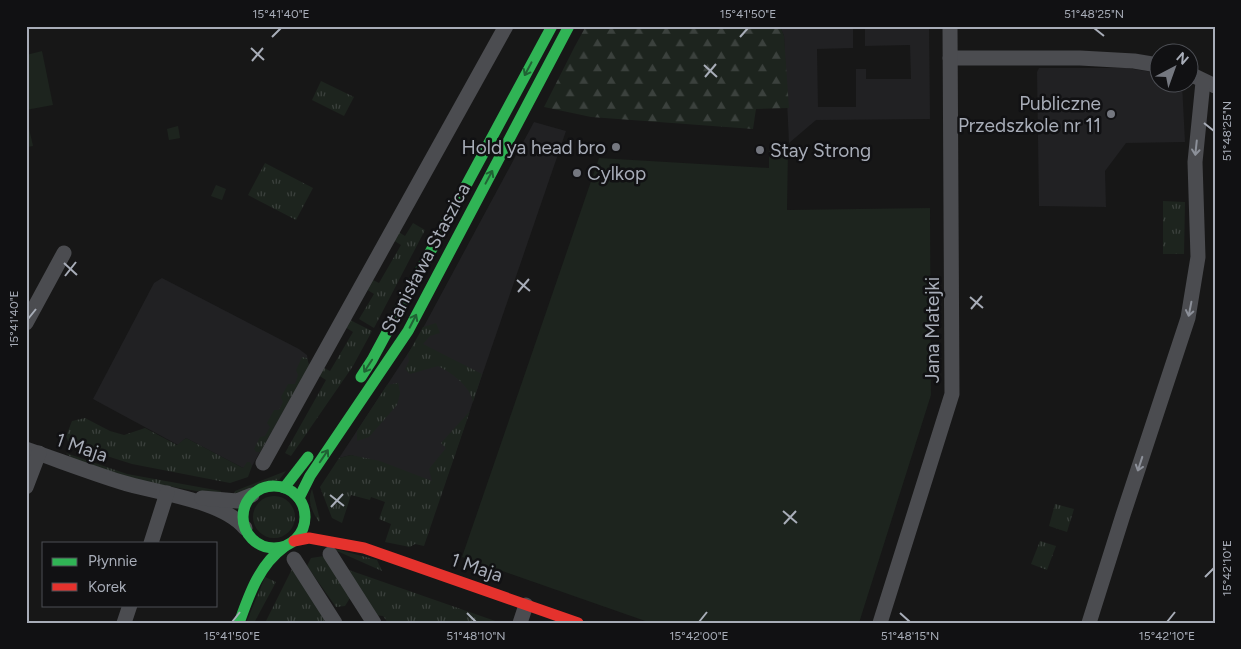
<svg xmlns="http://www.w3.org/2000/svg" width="1241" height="649" font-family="Figtree,sans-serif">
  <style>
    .built { fill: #212123 }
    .grass { fill: url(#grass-tufts) }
    .forest { fill: url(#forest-firs) }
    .pitch { fill: #1d241e }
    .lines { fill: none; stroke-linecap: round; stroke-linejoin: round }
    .street { stroke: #4b4c50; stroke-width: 15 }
    .fast { stroke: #30b455; stroke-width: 11 }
    .jam { stroke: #e5322d; stroke-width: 11 }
    .oneway { stroke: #206234 }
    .oneway2 { stroke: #8c9099 }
    .ticks { fill: none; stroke: #a8adb8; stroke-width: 2 }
    .poi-dot { fill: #757880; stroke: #111113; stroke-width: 2 }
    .labels { text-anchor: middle; stroke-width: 5; stroke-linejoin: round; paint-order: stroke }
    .poi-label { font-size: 19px; fill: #a8adb8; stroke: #111113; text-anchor: end }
    .street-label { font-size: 19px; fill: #a8adb8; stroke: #111113 }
    .neatline { fill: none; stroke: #a8adb8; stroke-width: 2 }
    .ticks-label { font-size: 12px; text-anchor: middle; fill: #a8adb8 }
  </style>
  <defs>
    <pattern id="grass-tufts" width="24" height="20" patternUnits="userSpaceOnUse" patternTransform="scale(1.25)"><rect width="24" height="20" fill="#1d241e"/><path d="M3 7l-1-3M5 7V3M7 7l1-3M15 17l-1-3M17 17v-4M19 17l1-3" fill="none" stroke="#3b413d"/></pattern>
    <pattern id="forest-firs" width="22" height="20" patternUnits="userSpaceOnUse" patternTransform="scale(1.25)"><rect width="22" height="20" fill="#1d241e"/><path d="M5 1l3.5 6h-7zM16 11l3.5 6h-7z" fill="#3b413d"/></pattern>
  </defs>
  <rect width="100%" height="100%" fill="#171717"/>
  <!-- built -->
  <g class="built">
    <path d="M780,26H853V48L817,49L818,107H856V69H866V79H911L910,45L865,46V26H929L930,119L816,120L789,143L784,36Z"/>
    <path d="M1039,68H1127L1158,73V82L1182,83L1185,142L1126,143L1105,171L1106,207L1039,206L1037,72Z"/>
    <path d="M534,122L566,131L444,486L351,455L339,458L416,341Z"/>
    <path d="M162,278L299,349L307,355L309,366L252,466L243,468L186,438L178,445L93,399L154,283Z"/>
  </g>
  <!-- grass -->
  <g class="grass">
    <path d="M321,81L354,97L344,116L312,100Z"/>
    <path d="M26,116L33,146L26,147Z"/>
    <path d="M178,126L180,138L169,140L167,129Z"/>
    <path d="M265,163L313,188L296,220L248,195Z"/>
    <path d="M216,185L226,189L222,200L211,196Z"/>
    <path d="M1163,201L1185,202L1184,254H1163Z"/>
    <path d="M413,223L425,230L374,328L359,319L374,294L366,289L371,279L379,283L401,245L393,240L397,231L405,236Z"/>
    <path d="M350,320L372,331L353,366L291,456L285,453L326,380L318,375L322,367L330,371L353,332L345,327Z"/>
    <path d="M436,323L440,333L430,336L423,344L482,374L473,402C470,386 452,373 438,366L410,374L405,369L409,361L408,354L423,327Z"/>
    <path d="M302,357L307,358L309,366L260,452H256L254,449L260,437L265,436L270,427L267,423L274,410H279L283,402L281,397L288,384H295L298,375L296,370Z"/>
    <path d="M398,383L400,393L397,405L369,437L357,441V431L387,385Z"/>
    <path d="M470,411L424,546L415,544L410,547L385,542L391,524L379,519L385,502L371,497L370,500L351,495L342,523L332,518L320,487L339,458L351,455L380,461L432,481L429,469L446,448L441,443Z"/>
    <path d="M85,418L110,431L124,435L145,428L177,445L186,438L243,468L247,462H250L252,466L248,477L230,483L132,464L69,444L66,436L72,421Z"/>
    <path d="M66,453L127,474L221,491L220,495L132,480L75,461Z"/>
    <path d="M286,471L279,480L266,481L247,493L233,497L235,491Z"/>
    <path d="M312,489L320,520L319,522C312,512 307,501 312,489Z"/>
    <circle cx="274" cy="517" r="21"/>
    <path d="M1055,504L1074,509L1067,532L1049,526Z"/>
    <path d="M1040,541L1056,546L1047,570L1031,564Z"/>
    <path d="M328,547L377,560L382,571Z"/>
    <path d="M324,556L350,598L345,606L336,607L307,566L311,558Z"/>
    <path d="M292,569L325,619L323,623H265Z"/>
    <path d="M346,569L501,623H388L383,616L375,615Z"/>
    <path d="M265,577L276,582L254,623H246Z"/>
  </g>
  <!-- forest -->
  <path class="forest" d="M586,26H780L784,36L789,108L756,109L753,129L591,117L544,107L575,46Z"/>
  <!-- pitch -->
  <g class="pitch">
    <path d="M42,51L53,105L26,110V55Z"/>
    <path d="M769,151H788L787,210L930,208L931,395L859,623H651L462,557L599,158L769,168Z"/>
  </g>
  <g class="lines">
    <!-- street -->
    <g class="street">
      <path d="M950,58H1080L1134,61L1158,65"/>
      <path d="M1188,73L1215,86"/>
      <path d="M26,323L64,253"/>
      <path d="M26,449C58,460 89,472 121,482C156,493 222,500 245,528"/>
      <path d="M263,463L506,26"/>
      <path d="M26,487L39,453"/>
      <path d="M202,498L237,501L252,495"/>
      <path d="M151,543L167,493"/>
      <path d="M330,554L374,623"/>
      <path d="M294,559L335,623"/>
      <path d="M124,623L130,605"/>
      <path d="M520,623L526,605"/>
      <path d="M880,623L952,394L950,26"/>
      <path d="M1089,623L1123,515L1188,318L1198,257L1195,162L1203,82"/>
    </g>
    <!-- fast -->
    <g class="fast">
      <path d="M361,377L372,360L552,26"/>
      <circle cx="274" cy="517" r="31"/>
      <path d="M284,488L308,457"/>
      <path d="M299,498L310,476L408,331L569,26"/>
      <path d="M239,623C249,595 259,565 284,547"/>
    </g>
    <!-- jam -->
    <path class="jam" d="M294,541L309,538L364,548L578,623"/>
  </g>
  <!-- one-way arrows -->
  <defs><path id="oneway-shaft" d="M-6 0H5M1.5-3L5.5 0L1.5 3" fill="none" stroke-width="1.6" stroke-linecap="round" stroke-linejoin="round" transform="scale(1.25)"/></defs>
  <g class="oneway">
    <use href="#oneway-shaft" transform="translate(528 69) rotate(118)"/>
    <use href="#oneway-shaft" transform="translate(489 177) rotate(-62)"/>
    <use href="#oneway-shaft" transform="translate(413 321) rotate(-63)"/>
    <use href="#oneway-shaft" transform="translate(368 366) rotate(123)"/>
    <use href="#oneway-shaft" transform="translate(324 456) rotate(-56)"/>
  </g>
  <g class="oneway2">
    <use href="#oneway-shaft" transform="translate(1196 148) rotate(96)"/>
    <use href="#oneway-shaft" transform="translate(1190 309) rotate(101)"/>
    <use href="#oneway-shaft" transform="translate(1140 464) rotate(108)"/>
  </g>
  <!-- ticks -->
  <path class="ticks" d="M1094,28L1104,36M272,37L281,28M740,37L748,28M251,48L264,60M252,61L263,48M704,65L717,77M705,77L716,64M1204,123L1214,131M64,263L77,275M65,276L76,262M517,280L530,291M518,292L529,279M970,297L983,308M971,309L982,296M28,319L36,309M330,495L344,506M331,507L343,494M783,511L797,523M784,524L796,511M1205,577L1214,568M467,613L476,622M900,613L910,622M232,622L240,612M699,622L707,612M1167,622L1175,612"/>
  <!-- markers -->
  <g class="poi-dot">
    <circle cx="1111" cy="114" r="5"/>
    <circle cx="616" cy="147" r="5"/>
    <circle cx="760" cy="150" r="5"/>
    <circle cx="577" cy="173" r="5"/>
  </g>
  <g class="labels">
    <!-- poi labels -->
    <g class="poi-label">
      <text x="1101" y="110">Publiczne<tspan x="1101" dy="22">Przedszkole nr 11</tspan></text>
      <text x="606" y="154">Hold ya head bro</text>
      <text x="770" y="157" text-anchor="start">Stay Strong</text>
      <text x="587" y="180" text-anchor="start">Cylkop</text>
    </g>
    <!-- street labels -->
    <g class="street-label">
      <text transform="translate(425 258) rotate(-62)" y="7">Stanisława Staszica</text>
      <text transform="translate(932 330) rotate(-90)" y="7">Jana Matejki</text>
      <text transform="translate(82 447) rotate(19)" y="7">1 Maja</text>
      <text transform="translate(477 567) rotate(19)" y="7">1 Maja</text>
    </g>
  </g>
  <!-- border -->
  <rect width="1241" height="649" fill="none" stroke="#111113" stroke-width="55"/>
  <!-- legend -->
  <rect x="42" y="542" width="175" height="65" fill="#111113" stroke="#4d4f55"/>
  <rect x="52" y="558" width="25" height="8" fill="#30b455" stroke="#4d4f55"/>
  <text x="88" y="566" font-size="15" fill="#a8adb8">Płynnie</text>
  <rect x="52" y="583" width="25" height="8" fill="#e5322d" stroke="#4d4f55"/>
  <text x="88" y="592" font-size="15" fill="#a8adb8">Korek</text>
  <!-- north arrow -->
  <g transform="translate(1174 68) rotate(41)"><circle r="24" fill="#111113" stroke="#4d4f55"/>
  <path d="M0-4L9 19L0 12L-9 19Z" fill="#757880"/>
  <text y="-8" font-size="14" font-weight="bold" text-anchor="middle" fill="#a8adb8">N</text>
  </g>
  <rect x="28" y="28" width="1186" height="594" class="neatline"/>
  <g class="ticks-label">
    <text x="281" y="18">15°41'40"E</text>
    <text x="748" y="18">15°41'50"E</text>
    <text x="1094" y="18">51°48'25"N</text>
    <text transform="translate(1227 131) rotate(-90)" y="4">51°48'25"N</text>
    <text transform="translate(14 319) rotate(-90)" y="4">15°41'40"E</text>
    <text transform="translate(1227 568) rotate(-90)" y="4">15°42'10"E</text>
    <text x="232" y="640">15°41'50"E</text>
    <text x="476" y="640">51°48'10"N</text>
    <text x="699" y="640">15°42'00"E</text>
    <text x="910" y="640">51°48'15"N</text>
    <text x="1167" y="640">15°42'10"E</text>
  </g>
</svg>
